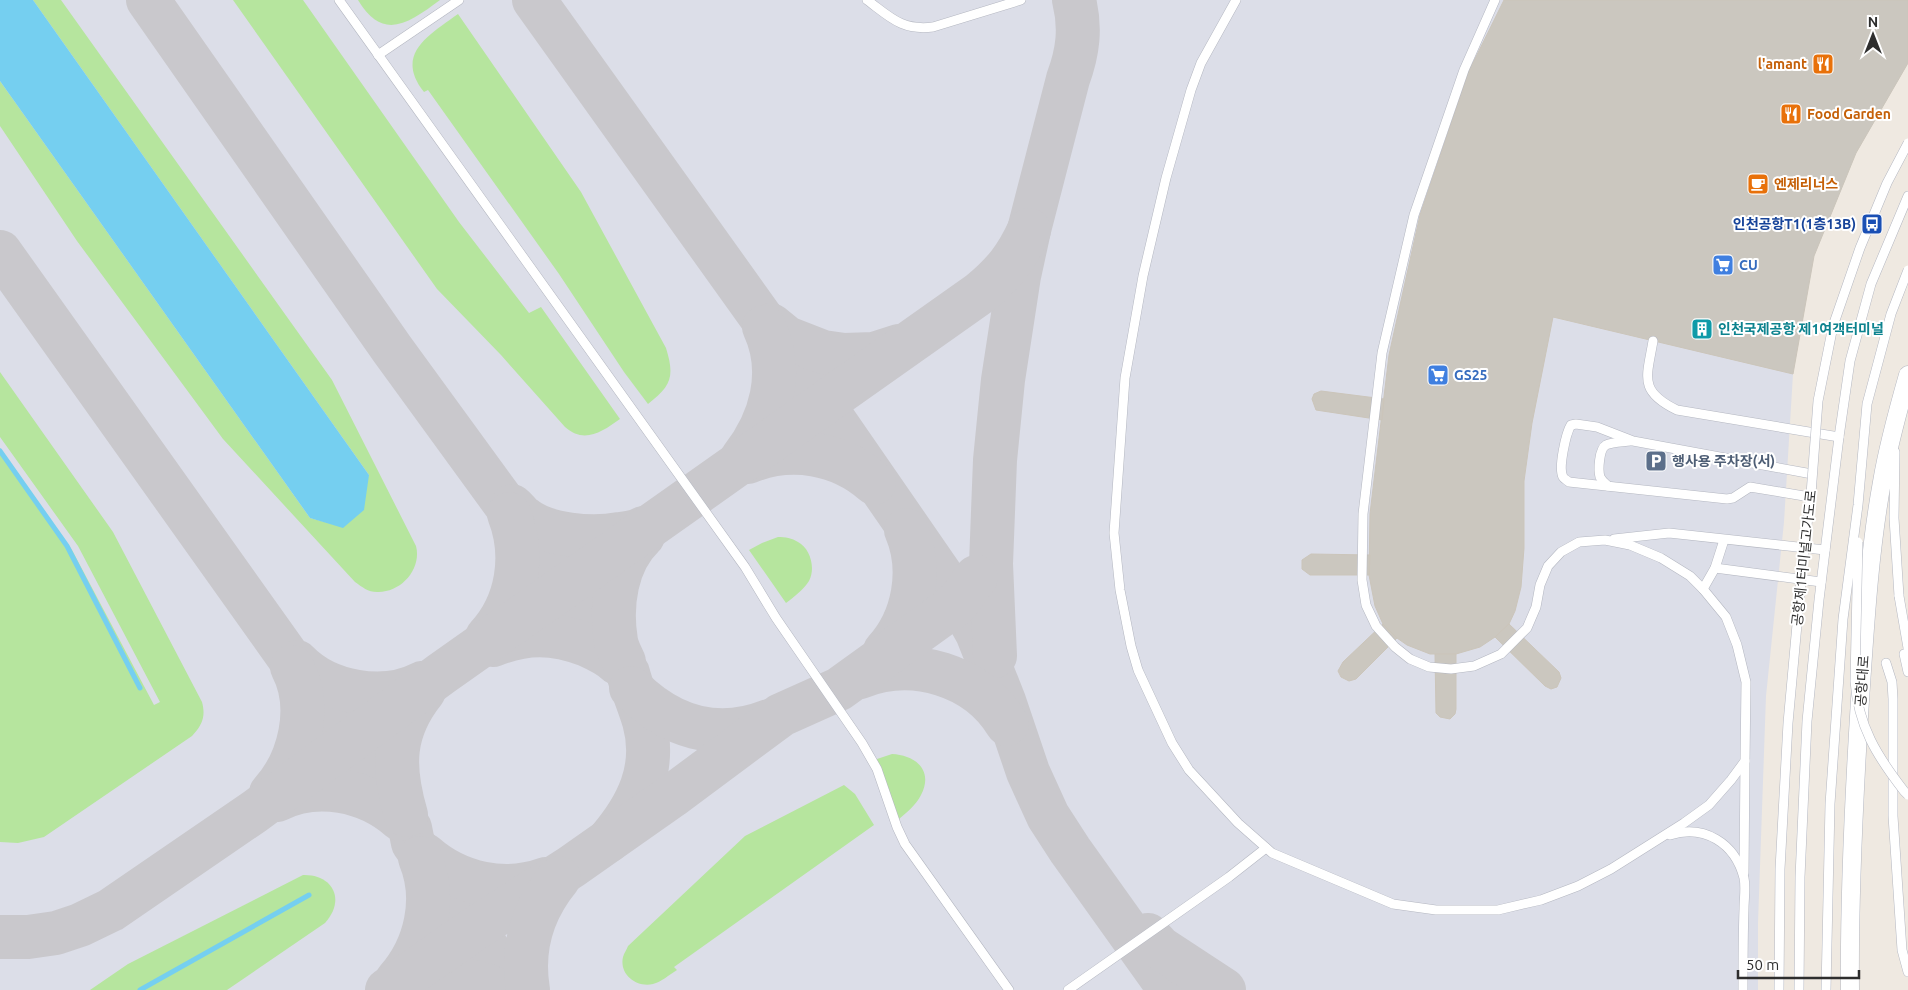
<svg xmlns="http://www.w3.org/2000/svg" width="1908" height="990" font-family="Ubuntu,'Noto Sans KR',sans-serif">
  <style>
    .airport { fill: #dcdee8 }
    .green { fill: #b6e59e }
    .water { fill: #75cff0 }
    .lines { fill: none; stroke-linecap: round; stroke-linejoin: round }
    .stream { stroke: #75cff0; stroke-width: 5 }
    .taxiway { stroke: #c9c8cc; stroke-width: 44 }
    .building { fill: #cbc7bf; stroke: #cbc5ba }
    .service-casing { stroke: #b4b7c1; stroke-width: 10 }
    .minor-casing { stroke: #b4b7c1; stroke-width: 19 }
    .service { stroke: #fff; stroke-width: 9 }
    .minor { stroke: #fff; stroke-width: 18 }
    .service-bridge-casing { stroke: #b4b7c1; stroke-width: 10; stroke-linecap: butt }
    .service-bridge { stroke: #fff; stroke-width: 9 }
    .labels { text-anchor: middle; stroke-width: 4; stroke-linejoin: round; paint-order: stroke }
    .food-label { font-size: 14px; font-weight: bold; fill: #c56008; stroke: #fff; text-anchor: start }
    .transit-label { font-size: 14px; font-weight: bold; fill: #164399; stroke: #fff; text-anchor: end }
    .shop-label { font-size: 14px; font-weight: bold; fill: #366cbe; stroke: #fff; text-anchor: start }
    .culture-label { font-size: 14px; font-weight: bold; fill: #0d838f; stroke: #fff; text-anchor: start }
    .service-label { font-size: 14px; font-weight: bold; fill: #4e5e75; stroke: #fff; text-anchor: start }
    .street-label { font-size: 14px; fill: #2e2e2e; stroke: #fff }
  </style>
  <rect width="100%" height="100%" fill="#efe9e1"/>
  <!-- airport -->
  <path class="airport" d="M0,0H1908V63L1856,153L1814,256L1793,374L1784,522L1766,696L1758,923V990H0Z"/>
  <!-- green -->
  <g class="green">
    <path d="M33,0H61L332,380L416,546C422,569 401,593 377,592C368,592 362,587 355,582L223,439L77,241L0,126V81L310,518L343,527L369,475Z"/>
    <path d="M233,0H303L459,222L529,313L541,307L620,419C602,432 584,444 565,427L501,355L437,289Z"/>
    <path d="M358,0H440C409,23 383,42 358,0Z"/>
    <path d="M458,14L581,192L666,348C675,377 671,386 648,404L624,372L559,274L428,90L424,92C394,54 429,35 458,14Z"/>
    <path d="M0,372L113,532L202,702C206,717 202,725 192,736L44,837L18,843L0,842V448L72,550L154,705L160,702L78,546L0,437Z"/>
    <path d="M778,537C785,537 792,538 798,542C810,548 816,568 809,581C804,589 794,597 786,603L749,550L762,543Z"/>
    <path d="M892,754C915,755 934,770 921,795C916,805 906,813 898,820L874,760Z"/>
    <path d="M844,785L855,794L874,825L674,967L677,970C669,975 661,982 653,984C636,988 619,974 623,957C624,953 627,949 628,946L745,836Z"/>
    <path d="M303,875C333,874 346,900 325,923L227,990H90L128,964Z"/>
  </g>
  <!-- water -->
  <path class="water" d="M0,0H33L369,475L364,510L343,528L310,518L0,81Z"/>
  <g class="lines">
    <!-- stream -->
    <g class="stream">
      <path d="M0,451L67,546L140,688"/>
      <path d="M140,990L309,895"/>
    </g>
    <!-- taxiway -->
    <g class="taxiway">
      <path d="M148,0L392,349L628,673C632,689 639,704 644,721C657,768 638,806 608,841"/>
      <path d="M534,0L823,404L959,601L977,633L1004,701L1028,772L1048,816L1070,850L1170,990"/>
      <path d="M0,252L410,828L413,843L517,990"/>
      <path d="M771,325L787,338L823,352L844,355L874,354L899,346"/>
      <path d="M742,458C771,421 785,372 764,327"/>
      <path d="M748,462C791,444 840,453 874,483"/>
      <path d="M512,506C516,509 519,514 523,517C546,536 592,539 620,534C628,533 636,532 643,528"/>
      <path d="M487,637C518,604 525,555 509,514"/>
      <path d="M493,645C526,632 553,632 587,645C598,650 609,655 617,663"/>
      <path d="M885,651C914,619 923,570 906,530"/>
      <path d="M995,656L991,564L995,460L1003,380L1019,276L1029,230L1068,79C1078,52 1081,28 1074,0"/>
      <path d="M297,662C327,693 383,703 422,683"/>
      <path d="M624,662C621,655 617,648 616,641C610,605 616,562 643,536"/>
      <path d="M860,677C913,656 977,675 1007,724"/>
      <path d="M631,688C670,727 716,742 769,721"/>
      <path d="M271,793C300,761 313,707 292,667"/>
      <path d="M277,800C317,780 367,790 400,819"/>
      <path d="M406,815C392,767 392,731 424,691"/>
      <path d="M425,855C458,884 505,894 546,879"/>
      <path d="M1148,935L1160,948L1224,990"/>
      <path d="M0,937H28L56,933L80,925L111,910L254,812L441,674L980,293C1004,273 1016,258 1029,230"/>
      <path d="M397,980C426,947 437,899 420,858"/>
      <path d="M398,986C432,974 465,976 498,990"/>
      <path d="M387,990L473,930L571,867L672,796L781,715L839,689L950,609L959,601L976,577"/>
      <path d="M528,990C521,948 532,911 559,878"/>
    </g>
  </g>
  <!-- building -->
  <g class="building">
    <path d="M1504,0H1908V63L1856,153L1814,256L1793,374L1553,317L1532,423L1524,481V548L1521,587L1515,611L1509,624L1495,637L1480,647L1456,654H1430L1407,645L1397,638L1383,624L1375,606L1369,575L1370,514L1389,355L1420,215L1469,71Z"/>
    <path d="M1321,391L1384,399L1382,420L1316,410L1312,399L1314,394Z"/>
    <path d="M1311,554L1370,555L1369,575H1310L1302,569V560Z"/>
    <path d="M1383,624L1397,638L1356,679L1349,681L1341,677L1338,671L1343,662Z"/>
    <path d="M1509,624L1559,672L1561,678L1557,687L1551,689L1545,686L1495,637Z"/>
    <path d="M1435,654H1456V709L1455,714L1450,719L1440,717L1436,713Z"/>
  </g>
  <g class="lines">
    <!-- service casing -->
    <g class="service-casing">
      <g id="service">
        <path d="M339,0L745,567L776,618L862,743L877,769L897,827L905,844L1009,990"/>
        <path d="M867,0C890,17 902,31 933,27L1021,0"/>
        <path d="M1236,0L1201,63L1191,90L1166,178L1143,276L1125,378L1114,533L1120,590L1131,646L1138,670L1172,743L1189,770L1238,823L1272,853L1393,904L1436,910H1498L1541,900L1578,886L1611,869L1684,823L1709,805L1731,780L1745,761L1746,682L1737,645L1726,617L1703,589L1690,576L1661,558L1630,545L1605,540L1579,542L1561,552L1548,566L1540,585L1536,607L1527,628L1501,654L1474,666L1451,669L1429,667L1410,659L1395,647L1376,626L1366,605L1362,580L1363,514L1382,353L1414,215L1464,70L1495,0"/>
        <path d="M378,55L459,0"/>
        <path d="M1653,341C1647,377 1638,391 1677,410L1839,437"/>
        <path d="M1895,452L1894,518L1899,596"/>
        <path d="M1608,486C1605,483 1602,481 1600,477C1598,470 1599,449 1606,445C1612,442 1623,442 1630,441"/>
        <path d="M1810,497L1750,487L1733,498L1727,499L1569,482C1567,480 1564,479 1563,477C1558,468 1566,433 1571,425L1576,424L1597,427L1633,441L1812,474"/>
        <path d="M1614,539L1669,533L1825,550"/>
        <path d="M1715,568L1821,582"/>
        <path d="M1703,589L1715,568L1724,540"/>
        <path d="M1904,654L1908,672"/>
        <path d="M1886,663L1892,682L1893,699V816L1902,950L1908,972"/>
        <path d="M1670,835C1704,824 1735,843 1744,878C1746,887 1744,899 1744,909C1743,936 1743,963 1743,990"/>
        <path d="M1744,873L1745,761"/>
        <path d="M1068,990L1229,877L1266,848"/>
        <path d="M1799,990L1800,877L1807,721L1819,600L1839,437L1850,361L1871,284L1908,196"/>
      </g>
    </g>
    <!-- minor casing -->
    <g class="minor-casing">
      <path id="minor" d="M1850,990C1849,893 1854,796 1860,700C1865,627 1869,553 1882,482C1888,446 1898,410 1908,375"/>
    </g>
    <!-- service -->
    <use href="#service" class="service"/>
    <!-- minor -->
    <use href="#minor" class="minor"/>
    <!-- service-bridge casing -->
    <g class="service-bridge-casing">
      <g id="service-bridge">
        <path d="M1858,542L1855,681C1858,726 1877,756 1904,791L1908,795"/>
        <path d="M1899,596L1908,648"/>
        <path d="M1779,990L1780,869L1788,723L1804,548L1811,494L1818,401L1833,326L1860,248L1887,183L1908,143"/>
        <path d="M1826,990L1830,804L1843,619L1858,505L1867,404L1891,314L1908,270"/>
      </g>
    </g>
    <!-- service-bridge -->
    <use href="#service-bridge" class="service-bridge"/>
  </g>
  <!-- icons -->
  <defs>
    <g id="restaurant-square" transform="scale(1.125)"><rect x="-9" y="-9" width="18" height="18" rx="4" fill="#e8710a" stroke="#fff"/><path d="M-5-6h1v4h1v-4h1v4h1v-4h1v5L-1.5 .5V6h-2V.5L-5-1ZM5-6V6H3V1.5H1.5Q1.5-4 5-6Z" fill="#fff"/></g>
    <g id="cafe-square" transform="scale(1.125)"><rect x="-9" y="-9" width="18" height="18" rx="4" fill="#e8710a" stroke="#fff"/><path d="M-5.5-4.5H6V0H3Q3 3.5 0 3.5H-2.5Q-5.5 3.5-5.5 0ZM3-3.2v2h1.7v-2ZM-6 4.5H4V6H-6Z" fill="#fff"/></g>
    <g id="bus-square" transform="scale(1.125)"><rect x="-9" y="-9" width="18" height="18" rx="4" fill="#1a4fb4" stroke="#fff"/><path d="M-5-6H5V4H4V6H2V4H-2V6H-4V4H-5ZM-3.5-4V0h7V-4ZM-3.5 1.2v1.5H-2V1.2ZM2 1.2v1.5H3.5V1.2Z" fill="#fff"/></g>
    <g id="supermarket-square" transform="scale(1.125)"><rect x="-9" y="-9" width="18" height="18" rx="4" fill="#3f7fe0" stroke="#fff"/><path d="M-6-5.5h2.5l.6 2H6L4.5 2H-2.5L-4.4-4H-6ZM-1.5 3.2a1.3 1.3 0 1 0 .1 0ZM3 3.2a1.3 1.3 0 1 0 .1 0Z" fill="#fff"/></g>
    <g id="building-square" transform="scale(1.125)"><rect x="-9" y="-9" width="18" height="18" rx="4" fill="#0f9aa8" stroke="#fff"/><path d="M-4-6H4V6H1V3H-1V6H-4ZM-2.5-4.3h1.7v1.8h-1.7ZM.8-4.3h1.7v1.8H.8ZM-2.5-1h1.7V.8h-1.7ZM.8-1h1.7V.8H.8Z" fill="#fff"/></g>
    <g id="parking-square" transform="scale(1.125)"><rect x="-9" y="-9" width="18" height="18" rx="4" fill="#5c6f8a" stroke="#fff"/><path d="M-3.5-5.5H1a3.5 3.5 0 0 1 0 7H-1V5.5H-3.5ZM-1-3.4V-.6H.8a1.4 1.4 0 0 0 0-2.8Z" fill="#fff"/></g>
  </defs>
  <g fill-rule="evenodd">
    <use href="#restaurant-square" x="1823" y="64"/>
    <use href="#restaurant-square" x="1791" y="114"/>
    <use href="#cafe-square" x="1758" y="184"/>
    <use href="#bus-square" x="1872" y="224"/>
    <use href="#supermarket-square" x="1723" y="265"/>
    <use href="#building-square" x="1702" y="329"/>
    <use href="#supermarket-square" x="1438" y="375"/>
    <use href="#parking-square" x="1656" y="461"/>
  </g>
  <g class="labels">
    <!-- food labels -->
    <g class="food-label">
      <text x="1807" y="69" text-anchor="end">l'amant</text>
      <text x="1807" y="119">Food Garden</text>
      <text x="1774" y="189">엔제리너스</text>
    </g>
    <!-- transit labels -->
    <g class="transit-label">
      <text x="1856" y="229">인천공항T1(1층13B)</text>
    </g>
    <!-- shop labels -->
    <g class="shop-label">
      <text x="1739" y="270">CU</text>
      <text x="1454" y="380">GS25</text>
    </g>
    <!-- culture labels -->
    <g class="culture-label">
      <text x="1718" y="334">인천국제공항 제1여객터미널</text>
    </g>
    <!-- service labels -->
    <g class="service-label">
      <text x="1672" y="466">행사용 주차장(서)</text>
    </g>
    <!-- street labels -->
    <g class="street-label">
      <text transform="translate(1804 558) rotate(-84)" y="5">공항제1터미널고가도로</text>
      <text transform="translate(1862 681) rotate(-86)" y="5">공항대로</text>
    </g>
  </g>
  <!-- north arrow -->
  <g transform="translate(1873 35)" stroke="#ffffff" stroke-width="4" paint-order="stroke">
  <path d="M0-4L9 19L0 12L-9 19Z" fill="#2e2e2e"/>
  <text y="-8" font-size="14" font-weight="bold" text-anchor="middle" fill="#2e2e2e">N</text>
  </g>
  <!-- scale -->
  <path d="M1738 970v8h121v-8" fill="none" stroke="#2e2e2e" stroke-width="2.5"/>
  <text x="1746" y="970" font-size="15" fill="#2e2e2e" stroke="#ffffff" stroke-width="4" paint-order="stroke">50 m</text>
</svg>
